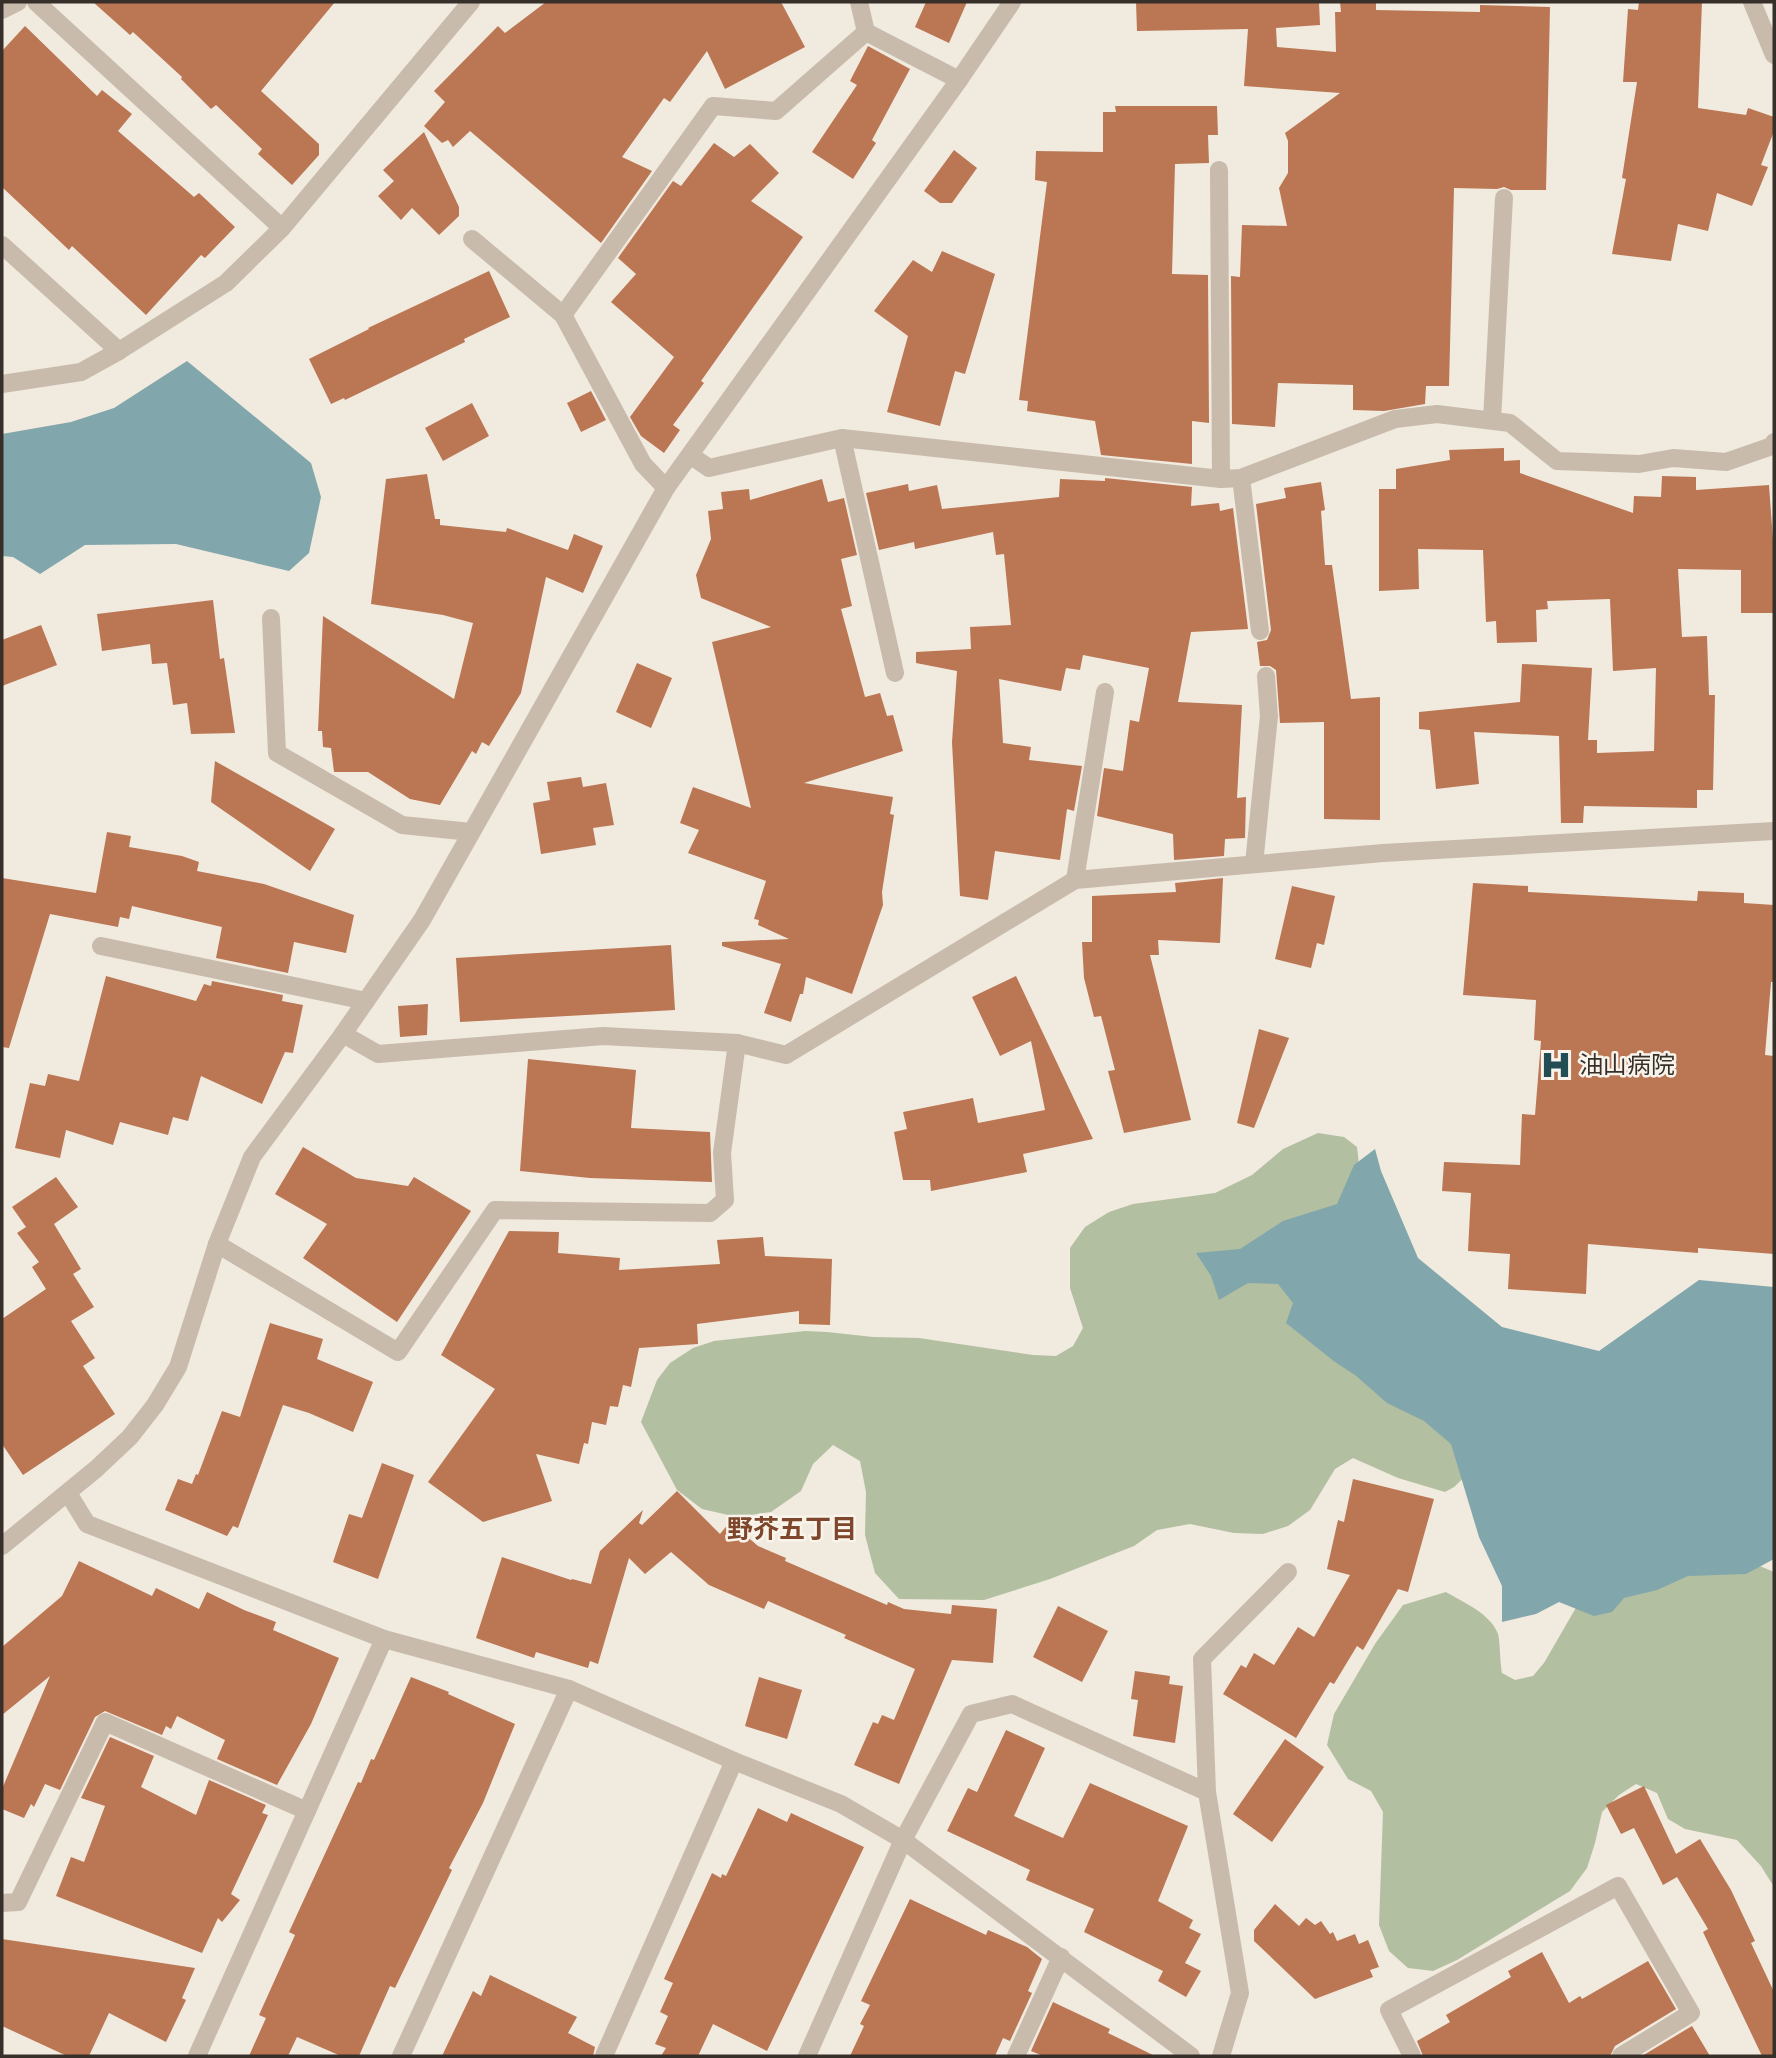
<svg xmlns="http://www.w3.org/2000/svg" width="1776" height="2058" font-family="'PT Sans Narrow','Noto Sans JP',sans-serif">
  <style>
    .green { fill: #b2bfa0 }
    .water { fill: #81a6ab }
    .building { fill: #bb7653 }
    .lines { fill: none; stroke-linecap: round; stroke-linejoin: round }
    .minor { stroke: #c8bbac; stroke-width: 18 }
    .tertiary { stroke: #c8bbac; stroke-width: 18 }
    .labels { text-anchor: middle; stroke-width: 5; stroke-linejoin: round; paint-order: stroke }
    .poi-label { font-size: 24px; fill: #372f2a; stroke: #f9f4eb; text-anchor: start }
    .neighbourhood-label { font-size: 26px; font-weight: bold; fill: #7e462b; stroke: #f9f4eb }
  </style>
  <rect width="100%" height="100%" fill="#f1eadf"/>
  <!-- green -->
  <g class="green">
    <path d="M1318,1133L1344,1137L1357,1147L1363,1198L1293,1276L1411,1391L1475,1467L1454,1487L1445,1492L1398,1478L1353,1458L1335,1469L1310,1510L1288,1526L1263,1534L1234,1533L1190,1524L1157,1530L1134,1546L1050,1579L984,1600L899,1599L875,1573L865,1535L866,1492L860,1461L833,1445L813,1464L801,1491L771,1512L737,1517L702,1509L677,1490L641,1422L657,1380L670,1363L693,1348L714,1341L805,1331L827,1332L873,1337L919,1338L1033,1355L1056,1356L1073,1346L1083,1328L1070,1288V1248L1085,1227L1109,1212L1133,1204L1215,1193L1252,1175L1283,1149Z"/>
    <path d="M1748,1561L1774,1572V1887L1761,1866L1737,1840L1685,1829L1668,1819L1657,1793L1636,1784L1619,1795L1602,1812L1595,1843L1587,1868L1570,1891L1457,1960L1433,1971L1408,1968L1389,1951L1379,1925L1383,1812L1371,1791L1348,1779L1327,1745L1334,1714L1375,1644L1403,1605L1446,1592C1463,1602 1491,1614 1498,1634C1500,1640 1500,1663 1502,1673L1515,1680L1533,1676L1544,1663L1581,1599Z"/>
  </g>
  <!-- water -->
  <g class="water">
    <path d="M187,361L311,463L321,497L309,553L289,571L176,544L85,545L40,574L13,557L2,556V434L71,422L114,408Z"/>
    <path d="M1375,1149L1381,1171L1418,1258L1502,1327L1599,1351L1699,1280L1774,1287V1559L1746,1574L1688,1576L1657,1590L1624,1598L1612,1612L1594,1616L1559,1602L1536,1614L1502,1622V1586L1479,1537L1451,1444L1424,1421L1387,1403L1355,1375L1335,1362L1286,1323L1293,1303L1278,1284L1248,1283L1219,1300L1211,1276L1196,1253L1240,1249L1283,1221L1337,1204L1354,1165Z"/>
  </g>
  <!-- building -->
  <g class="building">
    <path d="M93,2H335L261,91L319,144V155L292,185L258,154L262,149L216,105L211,109L181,79L182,77L133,32L130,35Z"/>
    <path d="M546,2H781L805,47L725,89L707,51L670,102L664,98L622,157L652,171L601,243L470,131L453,147L448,140L442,143L424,126L445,102L434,91L498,26L505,33Z"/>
    <path d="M926,2H967L949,43L915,27Z"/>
    <path d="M1136,2H1319L1320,25L1276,28L1277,47L1336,52L1335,12H1341L1340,2H1376V10L1480,12V5L1550,7L1546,190H1511L1504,187L1497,189L1454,188L1449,386H1426L1425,404L1384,411L1353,410V385L1278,383L1275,427L1232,424L1231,276L1240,277L1242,225L1287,226L1279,188L1288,173V141L1285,133L1340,93L1244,86L1248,29L1137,31Z"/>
    <path d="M1639,2H1702L1698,108L1746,115L1748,108L1774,117V131L1761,165L1768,167L1752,206L1717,193L1708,231L1678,224L1671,261L1612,254L1626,179L1622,178L1637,82H1623L1628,9L1638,10Z"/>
    <path d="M25,26L97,96L102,90L132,114L118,131L194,197L199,193L235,227L205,258L201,255L146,315L72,246L69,250L2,187V51Z"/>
    <path d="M868,46L910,69L872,140L876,143L853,179L812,152L857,85L850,81Z"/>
    <path d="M1115,106H1217L1218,135H1208L1209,163L1175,164L1172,274L1208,275L1209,423L1192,421V464L1101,455L1095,421L1027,411L1028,401L1019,400L1047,182L1035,180L1036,151L1103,152V112H1116Z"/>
    <path d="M424,132L459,207V216L439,235L412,208L401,220L378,196L394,181L383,170Z"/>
    <path d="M714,143L734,157L750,144L779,173L751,201L803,237L701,381L704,383L673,425L680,430L664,453L641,436L630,417L674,357L611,302L636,274L618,258L673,181L681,186Z"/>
    <path d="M954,150L977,168L952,203H940L924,191Z"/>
    <path d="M942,251L995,274L965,374L955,371L940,426L887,412L908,336L874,311L913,260L932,272Z"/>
    <path d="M489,271L510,317L464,339L465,342L345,400L344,398L331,404L309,359L369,329L368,328Z"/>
    <path d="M591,391L606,420L581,432L567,403Z"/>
    <path d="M472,403L489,436L443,461L425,428Z"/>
    <path d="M1504,448V461L1520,460V473L1633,513L1634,496L1661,497L1662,476L1696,477V490L1769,485L1774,554V613H1741V570L1678,569L1682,637L1707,636L1709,695H1715L1713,790H1697V808L1584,806L1583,823H1561L1559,736L1474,732L1479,784L1436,789L1430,730L1419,729V712L1520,702L1522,664L1592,668L1588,740H1597V753L1654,751L1656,668L1613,671L1610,599L1547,601L1548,609L1536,610L1537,642L1497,643L1496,621L1486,622L1483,550L1418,549L1419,589L1379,591V489H1396V469L1450,460L1449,450Z"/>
    <path d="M427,474L435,519H440V525L506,532L507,528L568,550L574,534L603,546L583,593L546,577L521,693L489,746L482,742L476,754L472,751L440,805L410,799L368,772H334L331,748L323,747L322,731H318L323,616L454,699L473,623L443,615L371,604L386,479Z"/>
    <path d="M1105,478L1192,487L1191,506L1219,503L1220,511L1233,508L1248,629L1191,632L1178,702L1242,705L1237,798L1246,797L1245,838L1225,839L1224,856L1174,860L1173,834L1097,816L1104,768L1123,771L1130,720L1139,722L1149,668L1083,655L1080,670L1066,668L1061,691L999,679L1003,743L1031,747L1029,760L1082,766L1074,811L1067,809L1060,860L995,851L988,900L960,896L952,742L957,671L916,663V652L971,649L970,627L1011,625L1004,554L996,555L993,532L915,549L914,542L879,550L866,493L908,484L909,491L937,485L942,509L1059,497L1060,479L1105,481Z"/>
    <path d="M822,479L828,502L844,498L857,555L841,559L852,606L841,609L865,697L880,693L887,716L893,715L903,751L804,783L893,797L890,814L894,815L882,892L883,905L852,994L806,977L803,994H800L791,1022L764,1013L781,964L722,946V942L789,939L758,925L759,920L754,919L766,881L688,853L699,830L680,823L693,787L751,808L712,642L771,627L701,598L696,575L711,539L708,511L723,509L721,492L749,489L750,500Z"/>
    <path d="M1321,482L1325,510L1321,511L1325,565H1332L1351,699L1380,697V820L1324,819V722L1280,723L1276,670L1270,666H1260L1257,642L1267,640L1271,630L1256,504L1286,498L1284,488Z"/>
    <path d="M213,600L220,659L224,658L235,733L191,734L187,703L173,705L167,663L152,664L150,644L102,651L97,614Z"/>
    <path d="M41,625L57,665L2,686V640Z"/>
    <path d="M637,663L672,678L651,728L616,712Z"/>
    <path d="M215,761L335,829L310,871L211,802Z"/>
    <path d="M581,777L583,787L606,783L614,825L593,828L596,845L541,854L533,803L550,800L547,782Z"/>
    <path d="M107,832L131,836L129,847L182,856L199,862L197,871L264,884L354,915L346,953L294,942L288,973L216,958L222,927L132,906L129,919L120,917L118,927L50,914L9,1048L2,1047V878L96,893Z"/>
    <path d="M1223,878L1220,943L1158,940L1159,955H1150L1191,1120L1124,1133L1108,1071L1115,1070L1101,1016L1094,1017L1084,978L1082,942H1092V896L1176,892L1175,883Z"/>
    <path d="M1473,883L1528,886V892L1697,901L1698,891L1744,893V903L1774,905V982H1771L1765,1055L1774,1056V1254L1698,1248V1253L1588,1244L1586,1294L1508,1289L1510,1254L1468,1251L1471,1193L1442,1191L1444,1162L1520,1165L1522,1114L1535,1115L1541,1041L1534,1040L1536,1000L1463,995Z"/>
    <path d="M1292,886L1335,896L1324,945L1317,943L1311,968L1275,959Z"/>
    <path d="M671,945L675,1010L460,1022L456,958Z"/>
    <path d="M106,976L196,1001L204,984L211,986L212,981L283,995L282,1001L303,1005L293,1053L285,1052L262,1104L201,1076L188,1121L173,1117L168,1135L120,1122L113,1145L66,1130L60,1158L15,1148L30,1083L45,1086L48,1074L79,1081Z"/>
    <path d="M1016,976L1093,1139L1023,1154L1027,1172L931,1191L930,1180H903L894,1132L907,1129L903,1112L973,1098L978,1123L1045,1110L1031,1041L1000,1056L972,997Z"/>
    <path d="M428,1004L427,1035L400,1037L398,1006Z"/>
    <path d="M1259,1029L1289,1038L1254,1128L1237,1123Z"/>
    <path d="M528,1059L636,1070L631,1128L710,1132L712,1182L590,1178L520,1171Z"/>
    <path d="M303,1147L356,1178L408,1186L414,1177L471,1211L397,1322L303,1258L327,1224L275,1194Z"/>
    <path d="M56,1177L78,1207L54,1224L81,1269L73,1274L94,1307L71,1321L95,1358L83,1366L115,1414L23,1475L2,1444V1319L46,1289L32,1267L39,1262L17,1233L26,1227L12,1207Z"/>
    <path d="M509,1231L559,1232L558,1253L620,1258L619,1270L720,1264L717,1240L763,1237L765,1256L832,1259L830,1325L799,1324V1311L697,1324L698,1344L639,1348L631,1387L623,1385L618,1407L610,1406L606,1425L592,1422L588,1444L584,1443L579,1464L536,1454L552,1501L483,1522L428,1482L495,1389L441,1355Z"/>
    <path d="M270,1323L323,1339L317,1359L373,1382L353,1432L309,1413L283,1405L238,1528L233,1526L227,1536L165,1510L178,1479L192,1484L196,1474L198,1475L222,1411L240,1417Z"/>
    <path d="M382,1463L414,1475L378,1579L333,1562L349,1514L362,1518Z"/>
    <path d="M1353,1479L1434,1499L1408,1592L1398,1589L1363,1650L1357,1646L1334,1684L1330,1682L1296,1738L1223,1694L1241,1665L1246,1668L1254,1653L1274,1665L1298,1627L1314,1637L1350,1575L1327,1569L1338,1520L1344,1522Z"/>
    <path d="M677,1491L720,1534L730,1522L758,1546L786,1558L785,1561L887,1605L888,1602L904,1609L951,1614L952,1605L997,1609L993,1663L952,1660L899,1784L854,1765L873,1722L878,1724L882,1715L894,1720L915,1669L844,1638L846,1635L768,1601L764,1609L709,1585L671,1552L645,1574L629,1558L598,1664L590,1661L588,1668L536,1652L534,1658L476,1638L502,1557L571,1580L572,1579L591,1584L600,1551L643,1510L639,1523L642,1525Z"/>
    <path d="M79,1561L152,1596L156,1588L199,1609L207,1592L244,1610L276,1622L273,1630L339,1658L311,1724L277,1785L217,1759L225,1740L177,1716L171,1729L166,1726L162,1735L105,1711L95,1717L60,1790L45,1784L34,1807L31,1804L24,1818L2,1809V1789L50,1676L2,1715V1647L62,1596Z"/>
    <path d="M1058,1606L1108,1631L1082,1682L1033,1657Z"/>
    <path d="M1135,1671L1170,1676L1169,1684L1183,1686L1175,1743L1133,1736L1138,1700L1131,1699Z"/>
    <path d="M411,1677L449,1692L448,1694L515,1724L483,1803L449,1868L452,1870L395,1988L390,1986L359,2056H341L297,2037L288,2056H249L266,2018L259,2015L295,1935L289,1932L358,1782L361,1783L371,1759L374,1760Z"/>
    <path d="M759,1677L802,1690L787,1739L745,1726Z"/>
    <path d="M1006,1730L1045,1748L1014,1816L1063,1838L1090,1783L1188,1826L1158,1901L1193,1920L1189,1928L1201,1934L1185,1963L1201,1971L1186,1997L1158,1981L1163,1971L1084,1932L1094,1909L1026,1880L1030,1870L947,1831L968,1788L977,1792Z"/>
    <path d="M110,1737L154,1756L141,1787L196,1815L209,1780L266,1805L262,1813L268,1815L231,1894L240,1900L222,1922L218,1918L202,1953L56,1896L71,1857L84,1862L105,1806L81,1798Z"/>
    <path d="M1285,1739L1324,1767L1272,1842L1233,1814Z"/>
    <path d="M1644,1786L1676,1854L1700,1839L1731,1890L1755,1941L1751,1943L1774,1992V2056H1762L1703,1932L1708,1929L1677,1877L1663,1885L1634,1828L1621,1834L1606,1805Z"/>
    <path d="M758,1808L787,1822L791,1813L864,1847L767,2051L713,2024L698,2056H661L666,2048L655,2044L668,2016L660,2012L673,1983L664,1979L712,1873L721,1878L722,1874L726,1876Z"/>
    <path d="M910,1899L986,1935L988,1930L1027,1947L1042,1959L1028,1991L1032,1993L1010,2041L1003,2038L995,2056H850L864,2026L860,2024L870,2005L861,2001Z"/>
    <path d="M1275,1904L1299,1926L1306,1918L1315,1925L1321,1921L1330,1934L1333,1932L1337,1941L1355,1934L1359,1944L1368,1940L1379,1967L1370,1970L1373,1977L1315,1999L1254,1941V1930Z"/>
    <path d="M2,1939L195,1968L182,1998L186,2000L166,2042L109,2013L89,2056H67L2,2026Z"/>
    <path d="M1542,1952L1569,2003L1580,1996L1582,1999L1648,1961L1676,2009L1615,2046L1610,2056H1423L1417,2041L1450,2022L1446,2015L1511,1977L1508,1971Z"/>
    <path d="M490,1975L577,2017L568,2033L595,2047L593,2056H442L473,1991L481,1996Z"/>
    <path d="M1053,2002L1110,2029L1108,2033L1155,2056H1043L1031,2051Z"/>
    <path d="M1692,2026L1710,2056H1642Z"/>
  </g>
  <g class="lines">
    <!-- minor -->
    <g class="minor">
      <path d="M36,2L282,228"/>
      <path d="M859,2L866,32L959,80"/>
      <path d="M2,10L18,2"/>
      <path d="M1219,170L1221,479"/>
      <path d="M472,239L563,315L643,464L666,488"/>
      <path d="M2,245L119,351"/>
      <path d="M563,315L713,106L776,111L866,32"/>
      <path d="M2,384L81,372L119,351L226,283L282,228L471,2"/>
      <path d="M1492,420L1504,198"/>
      <path d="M842,438L895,673"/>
      <path d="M690,455L709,468L842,438L1221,479L1241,478L1395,419L1437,414L1510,423L1557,461L1639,464L1673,458L1726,462L1772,446L1774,442"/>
      <path d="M1241,478L1260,631"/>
      <path d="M271,618L277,753L402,825L471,832"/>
      <path d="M1254,864L1269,716L1266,676"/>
      <path d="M1075,880L1105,692"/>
      <path d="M101,946L366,1001"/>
      <path d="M343,1034L378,1054L603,1036L737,1043L786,1055L1075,880L1383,853L1774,831"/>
      <path d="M217,1244L398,1352L495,1210L710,1213L725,1200L722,1153L737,1043"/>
      <path d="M68,1493L87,1524L384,1639L569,1689L734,1761L841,1804L903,1840L1191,2056"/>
      <path d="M2,1903L18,1902L105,1722L307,1811"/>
      <path d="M197,2056L384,1639"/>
      <path d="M401,2056L569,1689"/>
      <path d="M604,2056L734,1761"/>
      <path d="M807,2056L903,1840L971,1714L1012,1704L1207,1792"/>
      <path d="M1016,2056L1061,1957"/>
      <path d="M1221,2056L1240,1993L1207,1792L1202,1659L1288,1572"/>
      <path d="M1412,2056L1389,2010L1618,1886L1691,2013L1621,2056"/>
    </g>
    <!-- tertiary -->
    <g class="tertiary">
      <path d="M1752,2L1774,55"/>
      <path d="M2,1546L96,1469L130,1437L155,1405L178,1367L217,1244L252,1157L343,1034L422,920L666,488L959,80L1012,2"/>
    </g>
  </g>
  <!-- icons -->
  <defs>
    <g id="hospital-bare" transform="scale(2.415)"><path d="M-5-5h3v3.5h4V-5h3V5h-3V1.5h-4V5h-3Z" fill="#234d55" stroke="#f9f4eb" stroke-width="2.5" paint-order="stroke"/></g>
  </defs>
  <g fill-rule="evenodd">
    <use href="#hospital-bare" x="1556" y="1065"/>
  </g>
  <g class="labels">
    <!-- poi labels -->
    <g class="poi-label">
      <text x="1579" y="1073">油山病院</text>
    </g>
    <!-- neighbourhood labels -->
    <g class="neighbourhood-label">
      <text x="792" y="1538">野芥五丁目</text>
    </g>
  </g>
  <!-- border -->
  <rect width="1776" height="2058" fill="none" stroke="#372f2a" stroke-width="7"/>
</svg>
